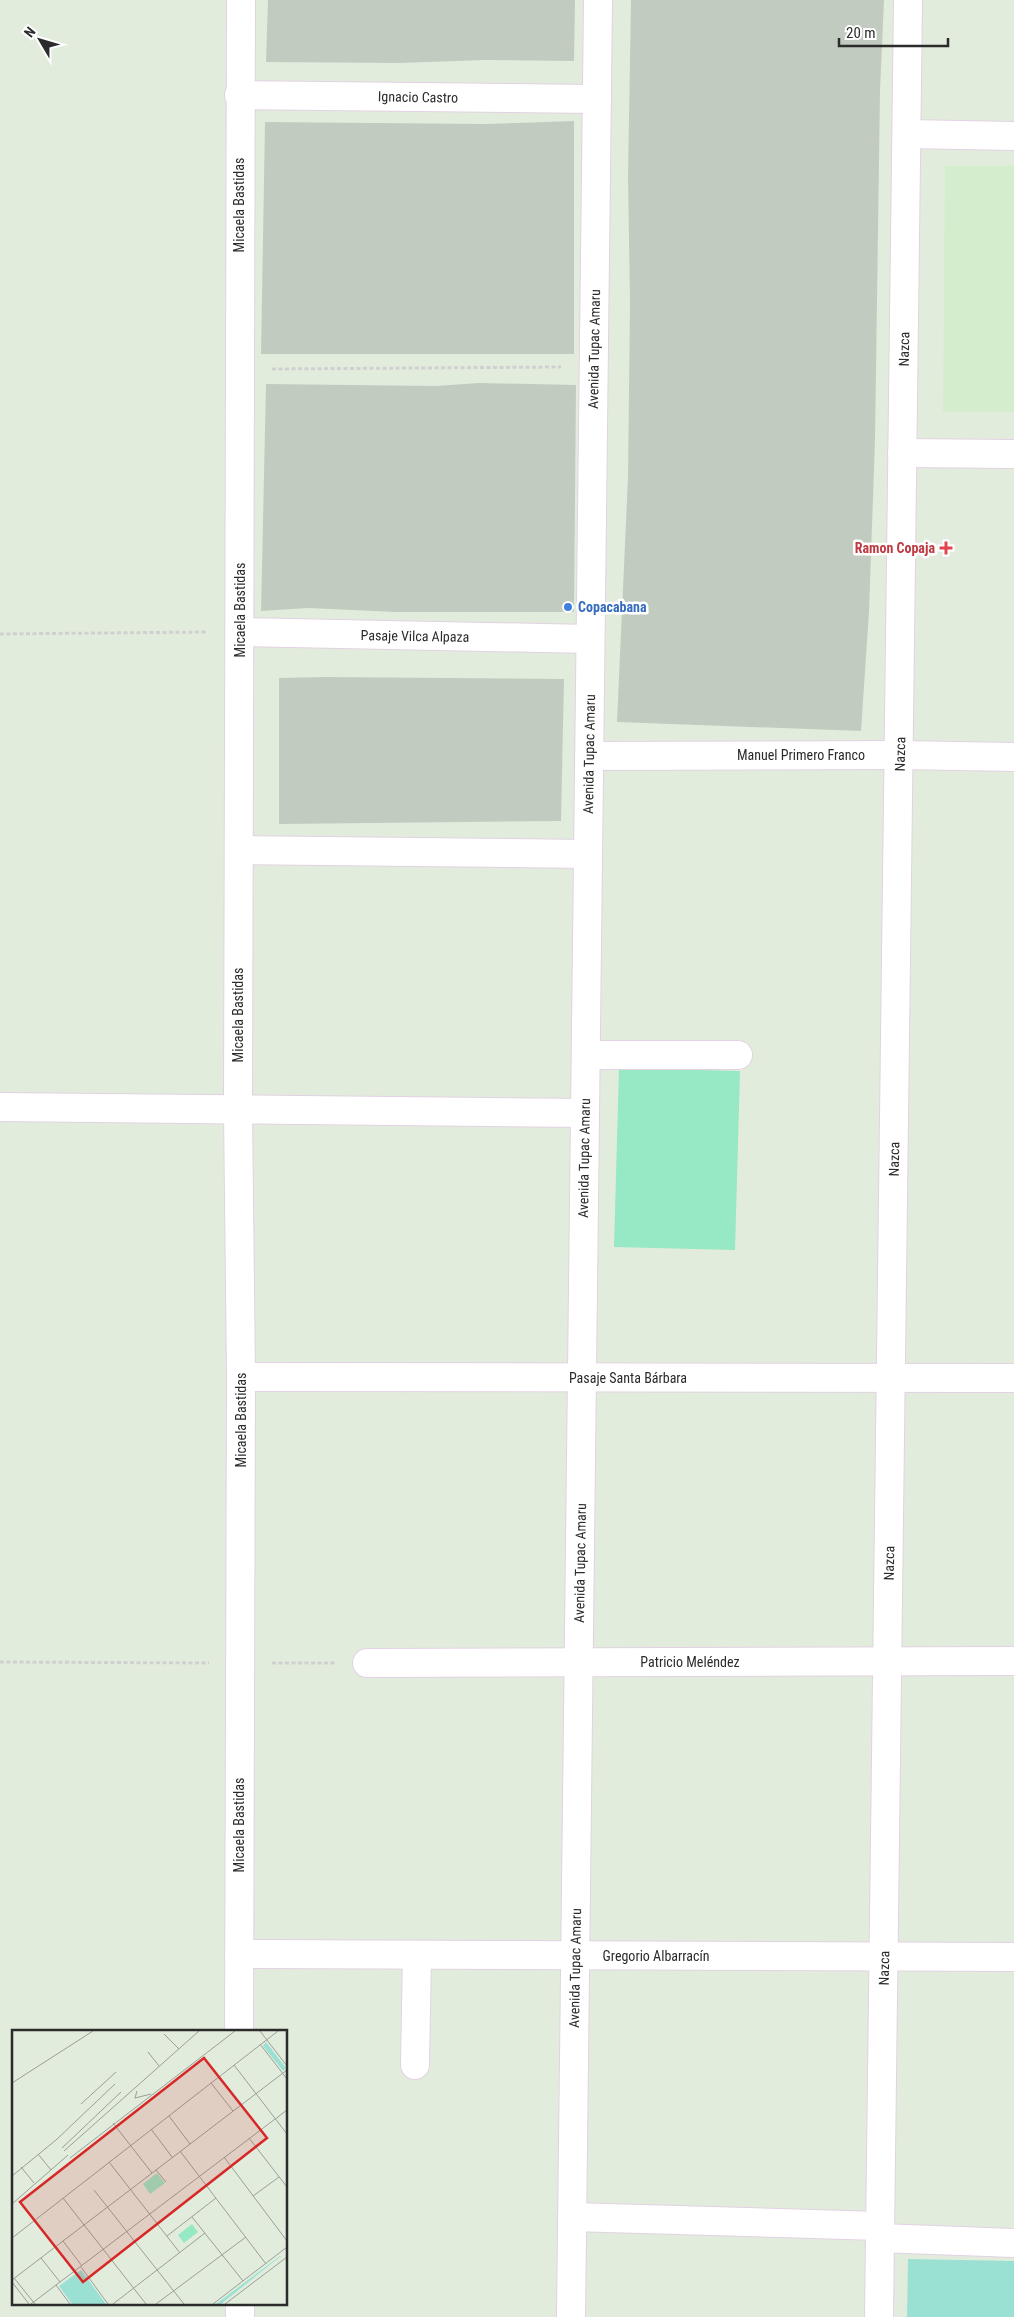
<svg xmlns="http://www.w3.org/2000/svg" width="1014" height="2317" font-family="'Roboto Condensed',sans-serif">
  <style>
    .education { fill: #d3edcd }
    .green { fill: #9be1d3 }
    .pitch { fill: #97e8c4 }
    .building { fill: #c2cbc0 }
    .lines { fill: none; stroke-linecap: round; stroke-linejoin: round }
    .street-casing { stroke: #e2d2e3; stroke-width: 30 }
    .secondary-casing { stroke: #e2d2e3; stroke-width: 30 }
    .path { stroke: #d0d0d0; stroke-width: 3; stroke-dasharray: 4 2.5; stroke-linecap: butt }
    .street { stroke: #fff; stroke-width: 28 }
    .secondary { stroke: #fff; stroke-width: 28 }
    .health-dot { fill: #e0444e; stroke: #fff; stroke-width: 2 }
    .shop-dot { fill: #3f7fe0; stroke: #fff; stroke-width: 2 }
    .labels { text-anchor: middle; stroke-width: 5; stroke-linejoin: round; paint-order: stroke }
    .street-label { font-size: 14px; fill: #2b2b2b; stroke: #fff }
    .health-label { font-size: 14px; font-weight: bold; fill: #be3a42; stroke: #fff; text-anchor: end }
    .shop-label { font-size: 14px; font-weight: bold; fill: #366cbe; stroke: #fff; text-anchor: start }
    .inset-road { fill: none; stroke: #999f96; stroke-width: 1 }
    .view { fill: #d62828; fill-opacity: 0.15; stroke: #d62828; stroke-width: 2.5 }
    .inset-edge { fill: none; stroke: #2b2b2b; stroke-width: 2.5 }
  </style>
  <rect width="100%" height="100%" fill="#e2ecdd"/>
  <!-- education -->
  <path class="education" d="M945,166H1014V412H943Z"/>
  <!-- green -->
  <path class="green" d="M908,2259L1014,2261V2317H907Z"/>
  <!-- pitch -->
  <path class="pitch" d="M619,1068L740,1071L735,1250L614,1247Z"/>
  <!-- building -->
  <g class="building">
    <path d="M268,0H575L574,61L486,60L399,63L266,62Z"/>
    <path d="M631,0H884L880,91L875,440L869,612L861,731L617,722L628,477L630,303L628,176Z"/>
    <path d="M574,121V354H261L265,122L485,124Z"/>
    <path d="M479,383L576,385L574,612H396L308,608L261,611L266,384L436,386Z"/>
    <path d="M326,677L564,679L561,821L279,824V678Z"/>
  </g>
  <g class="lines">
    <!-- street casing -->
    <g class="street-casing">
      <g id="street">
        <path d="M239,95L597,99"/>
        <path d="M907,134L1014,136"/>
        <path d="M902,453L1014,454"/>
        <path d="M240,632L590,639"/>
        <path d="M589,756L900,755L1014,757"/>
        <path d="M239,850L588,854"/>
        <path d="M586,1055H738"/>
        <path d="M0,1107L585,1113"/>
        <path d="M241,1377L1014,1378"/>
        <path d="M367,1663L1014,1661"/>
        <path d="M239,1954L1014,1957"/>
        <path d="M239,2031L241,1377L238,1110L241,0"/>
        <path d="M415,2065L417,1955"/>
        <path d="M572,2217L880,2226"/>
        <path d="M880,2238L1014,2243"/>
        <path d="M240,2317V2303"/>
        <path d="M879,2317L908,0"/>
      </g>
    </g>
    <!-- secondary casing -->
    <g class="secondary-casing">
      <path id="secondary" d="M571,2317L598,0"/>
    </g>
    <!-- path -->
    <g class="path">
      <path d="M272,369L561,367"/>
      <path d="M0,634L207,632"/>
      <path d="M0,1662L209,1663"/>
      <path d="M272,1663H336"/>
    </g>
    <!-- street -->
    <use href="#street" class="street"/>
    <!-- secondary -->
    <use href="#secondary" class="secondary"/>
  </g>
  <!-- markers -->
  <path class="health-dot" d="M943.5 540.5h5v5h5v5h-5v5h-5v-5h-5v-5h5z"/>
  <circle class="shop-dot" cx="568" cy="607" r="5"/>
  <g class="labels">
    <!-- street labels -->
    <g class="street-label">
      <text transform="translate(418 97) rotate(1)" y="5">Ignacio Castro</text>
      <text transform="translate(239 205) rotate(-90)" y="5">Micaela Bastidas</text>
      <text transform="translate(594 349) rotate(-89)" y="5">Avenida Tupac Amaru</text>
      <text transform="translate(904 349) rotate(-89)" y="5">Nazca</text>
      <text transform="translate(240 610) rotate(-90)" y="5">Micaela Bastidas</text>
      <text transform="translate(415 636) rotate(1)" y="5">Pasaje Vilca Alpaza</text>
      <text transform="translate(589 754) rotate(-89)" y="5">Avenida Tupac Amaru</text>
      <text transform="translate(900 754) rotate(-89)" y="5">Nazca</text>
      <text x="801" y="760">Manuel Primero Franco</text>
      <text transform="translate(238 1015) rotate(-90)" y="5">Micaela Bastidas</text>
      <text transform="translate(584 1158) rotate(-89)" y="5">Avenida Tupac Amaru</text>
      <text transform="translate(894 1159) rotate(-89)" y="5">Nazca</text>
      <text x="628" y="1383">Pasaje Santa Bárbara</text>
      <text transform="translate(241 1420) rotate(-90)" y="5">Micaela Bastidas</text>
      <text transform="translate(580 1563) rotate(-89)" y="5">Avenida Tupac Amaru</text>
      <text transform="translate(889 1563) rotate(-89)" y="5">Nazca</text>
      <text x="690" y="1667">Patricio Meléndez</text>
      <text transform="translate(239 1825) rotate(-90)" y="5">Micaela Bastidas</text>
      <text x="656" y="1961">Gregorio Albarracín</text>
      <text transform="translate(575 1968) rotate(-89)" y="5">Avenida Tupac Amaru</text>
      <text transform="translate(884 1968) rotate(-89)" y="5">Nazca</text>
    </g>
    <!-- health labels -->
    <g class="health-label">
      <text x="935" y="553">Ramon Copaja</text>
    </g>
    <!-- shop labels -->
    <g class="shop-label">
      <text x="578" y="612">Copacabana</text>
    </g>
  </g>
  <!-- overview -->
  <g transform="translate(12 2030)">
    <rect width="275" height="275" fill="#e2ecdd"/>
    <path d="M254,12L274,38L271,41L251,16ZM269,226L209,274H204L268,226ZM69,240L94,274H60L47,256Z" fill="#9be1d3"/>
    <path d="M145,143L153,153L138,164L131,154ZM180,194L186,202L172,213L166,205Z" fill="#97e8c4"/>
    <path class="inset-road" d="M248,1L275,36M152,4L167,19M248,14L275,49M136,22L147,36M222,35L275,104M0,53L81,1M199,53L221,81M125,61L123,68L139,64M69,74L104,42M157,86L178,114M101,93L140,143M139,99L160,127M237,108L275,157M50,118L109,62M52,121L187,1M168,121L254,234M26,124L39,140M212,127L275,211M58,128L223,1M97,132L168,223M9,137L22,153M144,140L154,152M0,146L44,110L103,54M82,160L172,274M241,166L267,147M51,168L134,274M0,174L56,125M180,187L231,251M155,206L204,168M0,208L266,1M51,211L70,236M29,228L48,252M69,237L96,274M2,248L23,274M0,250L275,40M0,252L17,274M44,255L58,274M19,274L275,80M101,274L193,203M144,274L234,207M201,274L275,217M213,274L275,227"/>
    <path class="view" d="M192,28L255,108L71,252L8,172Z"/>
    <rect width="275" height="275" class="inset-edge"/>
  </g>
  <!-- north arrow -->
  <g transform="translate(40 40) rotate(308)" stroke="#ffffff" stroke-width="4" paint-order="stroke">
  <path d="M0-4L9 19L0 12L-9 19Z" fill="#2b2b2b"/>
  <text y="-8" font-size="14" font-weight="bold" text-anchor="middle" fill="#2b2b2b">N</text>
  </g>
  <!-- scale -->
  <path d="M839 38v8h109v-8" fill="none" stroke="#2b2b2b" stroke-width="2.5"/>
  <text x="846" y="38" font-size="15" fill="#2b2b2b" stroke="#ffffff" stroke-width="4" paint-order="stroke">20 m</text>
</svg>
